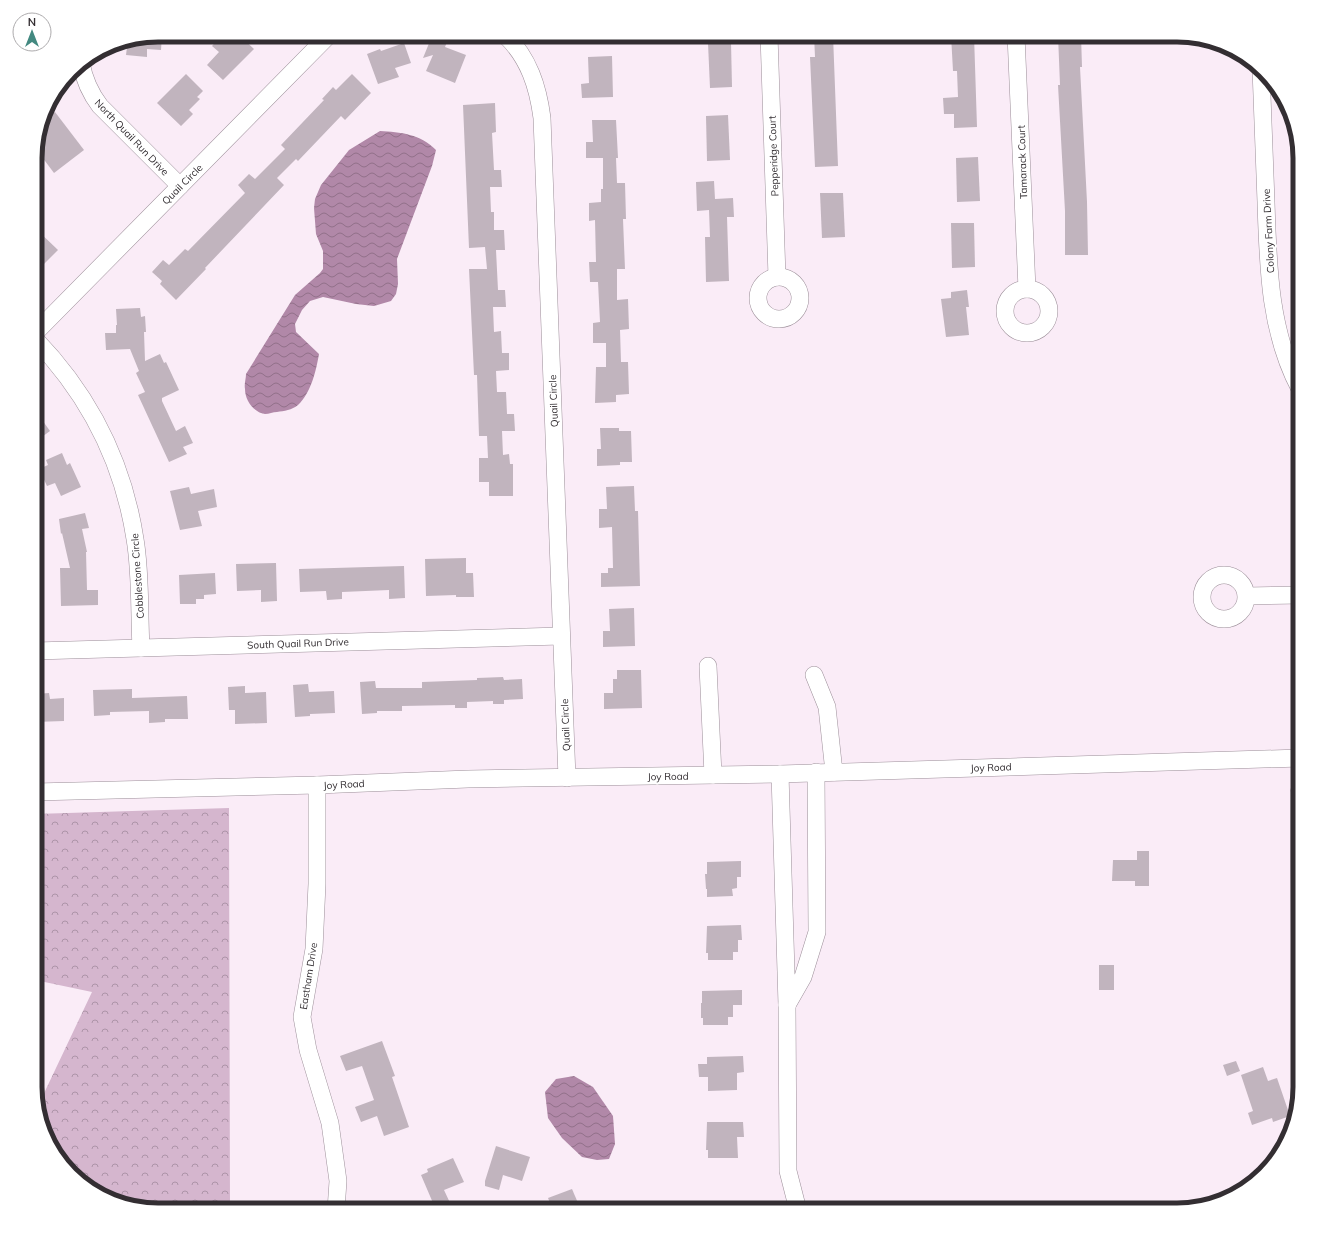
<svg xmlns="http://www.w3.org/2000/svg" width="1335" height="1245" font-family="Mulish,sans-serif">
  <style>
    .forest { fill: url(#forest-crowns) }
    .water { fill: url(#water-waves) }
    .building { fill: #c1b4be }
    .lines { fill: none; stroke-linecap: round; stroke-linejoin: round }
    .minor-casing { stroke: #9c8f99; stroke-width: 18 }
    .minor { stroke: #fff; stroke-width: 17 }
    .labels { text-anchor: middle; stroke-width: 4; stroke-linejoin: round; paint-order: stroke }
    .street-label { font-size: 10px; fill: #332e32; stroke: #fff }
    .rim { fill: none; stroke: #332e32; stroke-width: 5 }
  </style>
  <defs>
    <pattern id="forest-crowns" width="20" height="18" patternUnits="userSpaceOnUse"><rect width="20" height="18" fill="#d5b6ce"/><path d="M2 6a3 3 0 1 1 6 0M12 15a3 3 0 1 1 6 0" fill="none" stroke="#ad94a8"/></pattern>
    <pattern id="water-waves" width="16" height="10" patternUnits="userSpaceOnUse"><rect width="16" height="10" fill="#b188a8"/><path d="M0 5q4-4 8 0t8 0" fill="none" stroke="#917089"/></pattern>
  </defs>
  <rect width="100%" height="100%" fill="#faecf7"/>
  <!-- forest -->
  <path class="forest" d="M229,808L230,1210H158L111,1201L71,1174L44,1134L38,1106L92,992L35,980V814Z"/>
  <!-- water -->
  <g class="water">
    <path d="M380,131C400,132 421,134 436,150L432,166L397,259L398,284L396,294L391,301L374,306L356,304L323,297L310,301L302,310L295,324L296,332L319,354C316,371 311,393 298,405C292,410 284,411 277,412C273,412 269,414 265,414C253,412 245,400 245,389C244,384 246,379 246,374L295,295L320,273L323,269V251L316,234L314,208L315,199L321,185L349,150Z"/>
    <path d="M574,1076L593,1087L613,1116L615,1144L609,1159L597,1160L582,1157L562,1138L548,1118L545,1092L556,1079Z"/>
  </g>
  <!-- building -->
  <g class="building">
    <path d="M158,35H162L161,50L147,49V57L126,55L127,47L117,46V43Z"/>
    <path d="M222,35H239L254,49L223,80L207,65L219,52L212,46Z"/>
    <path d="M814,35H833L838,166L815,167L810,57H815Z"/>
    <path d="M951,35H974L977,127L954,128V114H944L943,98L958,97L957,71H953Z"/>
    <path d="M1058,35H1081L1082,67H1080L1087,202L1088,255H1065V211L1058,85H1060Z"/>
    <path d="M432,36L447,42L445,47L466,55L455,83L426,71L433,55L423,58Z"/>
    <path d="M731,42L732,87L710,88L708,43Z"/>
    <path d="M404,43L411,63L395,68L399,77L378,84L367,54L380,49L381,51Z"/>
    <path d="M612,56L613,97L582,98L581,84L589,83L588,57Z"/>
    <path d="M186,74L203,91L197,97L200,99L189,110L193,114L181,126L157,103Z"/>
    <path d="M352,74L371,93L345,120L341,116L298,161L296,159L277,178L284,185L205,268L206,269L176,300L160,284L162,281L152,272L163,260L169,265L185,249L188,251L245,193L238,185L249,174L255,179L285,149L281,145L324,100L322,99L333,87L336,90Z"/>
    <path d="M495,103L496,132L492,133L494,170H501L502,187H490L491,212H494V230H504L505,250H496L498,290H505L506,307H493L494,332L501,331L502,353H509V370L496,371L497,392H506L507,414H514L515,431H502L503,455L509,454L510,464H513V496H489V482H479V458H488L487,436H479L477,375H474L469,269H487L485,247L469,248L463,105Z"/>
    <path d="M55,112L84,150L54,173L36,149L43,120Z"/>
    <path d="M728,115L730,160L707,161L706,116Z"/>
    <path d="M592,120H616L618,158H616L617,183H625L626,219H623L625,269H617V300L628,299L629,329L620,330L621,362H628L629,394L616,395V402L595,403L596,367H606V343H593V323L600,322L598,282H590L589,262H596L595,220L589,221V203L601,202V189H603V158H586V142H593Z"/>
    <path d="M978,157L980,201L957,202L956,158Z"/>
    <path d="M714,181L715,199L733,198L734,217H727L729,281L706,282L705,237H710L709,210L697,211L696,182Z"/>
    <path d="M820,193H843L845,237L822,238Z"/>
    <path d="M951,223H974L975,267L952,268Z"/>
    <path d="M35,228L58,250L35,273Z"/>
    <path d="M967,290L969,307H966L969,335L946,337L941,299L951,298V292Z"/>
    <path d="M140,308L141,317L145,316L146,332H144L145,361L160,354L164,363L166,362L179,390L162,398V401L176,431L185,426L193,443L183,447L187,454L169,462L138,395L145,392L136,373L139,371L130,349L106,350L105,333H116V325H117L116,309Z"/>
    <path d="M35,410L50,431L35,442Z"/>
    <path d="M600,428H619V431H631L632,462H620V465L597,466V449H601Z"/>
    <path d="M62,453L67,465L70,463L81,487L61,496L55,483L47,486L39,469L48,465L46,460Z"/>
    <path d="M634,486L635,511H638L640,586L601,587V573H608V568H613L612,527L599,528V509H607L606,487Z"/>
    <path d="M189,487L191,494L214,489L217,507L198,511L202,526L180,530L170,491Z"/>
    <path d="M85,513L89,528L82,529L87,552H86L87,590H98V605L61,606L60,568H70L62,533L61,534L59,519Z"/>
    <path d="M466,558V573H473L474,597H456V595L426,596L425,559Z"/>
    <path d="M276,563L277,601L261,602V590L237,591L236,564Z"/>
    <path d="M404,566L405,598L389,599V590L342,592V599L327,600L326,591L300,592L299,569Z"/>
    <path d="M215,573L216,594L204,595V599H196V604H180L179,575Z"/>
    <path d="M634,608L635,646L603,647V631H610L609,609Z"/>
    <path d="M617,670H641L642,708L604,709V693H613V679H617Z"/>
    <path d="M503,677L504,680L522,679L523,699L504,700V704H493V701L467,702V708H455V705L402,706V711H377V713L362,714L360,682L375,681L376,688H422V682L477,680V678Z"/>
    <path d="M308,684L309,692L334,691L335,713L310,714V716L295,717L293,685Z"/>
    <path d="M245,686V693L266,692L267,723L235,724V710H229L228,687Z"/>
    <path d="M132,689V698L187,696L188,719H165V722L149,723V711L110,712V715L94,716L93,690Z"/>
    <path d="M49,693L50,699L64,698V721L35,722V694Z"/>
    <path d="M1137,851H1149V886H1135V881H1112L1113,860H1137Z"/>
    <path d="M741,861V877H737V888L732,889L733,896L707,897V889H706L705,874H707V862Z"/>
    <path d="M741,925L742,940H738V952H733V960H708V953H706L707,926Z"/>
    <rect x="1099" y="965" width="15" height="25"/>
    <path d="M742,990V1005H733V1017H728V1025H703V1018H701V1003H702V991Z"/>
    <path d="M382,1041L395,1076L392,1077L409,1127L384,1136L377,1116L361,1122L355,1107L374,1100L362,1066L346,1071L340,1056Z"/>
    <path d="M743,1056L744,1072L737,1073V1090L708,1091V1077H699L698,1064H707V1057Z"/>
    <path d="M1236,1061L1240,1071L1227,1076L1223,1065Z"/>
    <path d="M1263,1067L1268,1081L1277,1078L1290,1116L1273,1122L1272,1118L1252,1125L1248,1113L1253,1111L1241,1075Z"/>
    <path d="M707,1122H743L744,1137H737L738,1158H708V1150H706Z"/>
    <path d="M496,1146L530,1157L522,1181L503,1175L499,1190L485,1186V1181Z"/>
    <path d="M453,1158L464,1182L444,1190L451,1205L436,1210L421,1175L428,1172L427,1169Z"/>
    <path d="M572,1189L581,1210H553L548,1198Z"/>
  </g>
  <g class="lines">
    <!-- minor casing -->
    <g class="minor-casing">
      <g id="minor">
        <path d="M505,35C529,58 538,87 542,118L567,778"/>
        <path d="M769,35L777,277"/>
        <path d="M1016,35L1027,289"/>
        <path d="M81,63C84,79 90,93 100,106L180,186"/>
        <path d="M1261,69C1263,113 1264,158 1266,202C1268,265 1269,331 1300,389"/>
        <circle cx="779" cy="298" r="21"/>
        <circle cx="1027" cy="311" r="22"/>
        <path d="M35,333L329,35"/>
        <path d="M35,339C90,396 123,461 135,539C141,574 139,612 141,648"/>
        <circle cx="1224" cy="597" r="22"/>
        <path d="M1247,596L1300,595"/>
        <path d="M35,651L561,636"/>
        <path d="M708,666L713,775"/>
        <path d="M814,675L827,707L834,772"/>
        <path d="M780,774L787,1005L803,977L817,932L816,772"/>
        <path d="M317,785V884L314,949L302,1017L308,1050L330,1123L338,1181L336,1210"/>
        <path d="M1300,789L1299,793L1300,939"/>
        <path d="M35,792L317,785L468,779L780,774L1300,758"/>
        <path d="M787,1005L788,1171L798,1210"/>
      </g>
    </g>
    <!-- minor -->
    <use href="#minor" class="minor"/>
  </g>
  <g class="labels">
    <!-- street labels -->
    <g class="street-label">
      <text transform="translate(132 137) rotate(46)" y="4">North Quail Run Drive</text>
      <text transform="translate(773 156) rotate(-92)" y="4">Pepperidge Court</text>
      <text transform="translate(1022 162) rotate(-92)" y="4">Tamarack Court</text>
      <text transform="translate(182 184) rotate(-45)" y="4">Quail Circle</text>
      <text transform="translate(1268 231) rotate(-93)" y="4">Colony Farm Drive</text>
      <text transform="translate(553 401) rotate(-92)" y="4">Quail Circle</text>
      <text transform="translate(137 576) rotate(-94)" y="4">Cobblestone Circle</text>
      <text transform="translate(298 643) rotate(-2)" y="4">South Quail Run Drive</text>
      <text transform="translate(565 725) rotate(-92)" y="4">Quail Circle</text>
      <text transform="translate(991 767) rotate(-2)" y="4">Joy Road</text>
      <text transform="translate(668 776) rotate(-1)" y="4">Joy Road</text>
      <text transform="translate(344 784) rotate(-3)" y="4">Joy Road</text>
      <text transform="translate(308 976) rotate(-81)" y="4">Eastham Drive</text>
    </g>
  </g>
  <!-- crop -->
  <path d="M0 0H1335V1245H0ZM158 42H1177A116 116 0 0 1 1293 158V1087A116 116 0 0 1 1177 1203H158A116 116 0 0 1 42 1087V158A116 116 0 0 1 158 42Z" fill="#fff" fill-rule="evenodd"/>
  <path class="rim" d="M158 42H1177A116 116 0 0 1 1293 158V1087A116 116 0 0 1 1177 1203H158A116 116 0 0 1 42 1087V158A116 116 0 0 1 158 42Z"/>
  <!-- north arrow -->
  <g transform="translate(32 32)"><circle r="19" fill="#ffffff" stroke="#adabad"/>
  <path d="M0-3L7 15L0 10L-7 15Z" fill="#438980"/>
  <text y="-6" font-size="11" font-weight="bold" text-anchor="middle" fill="#332e32">N</text>
  </g>
</svg>
